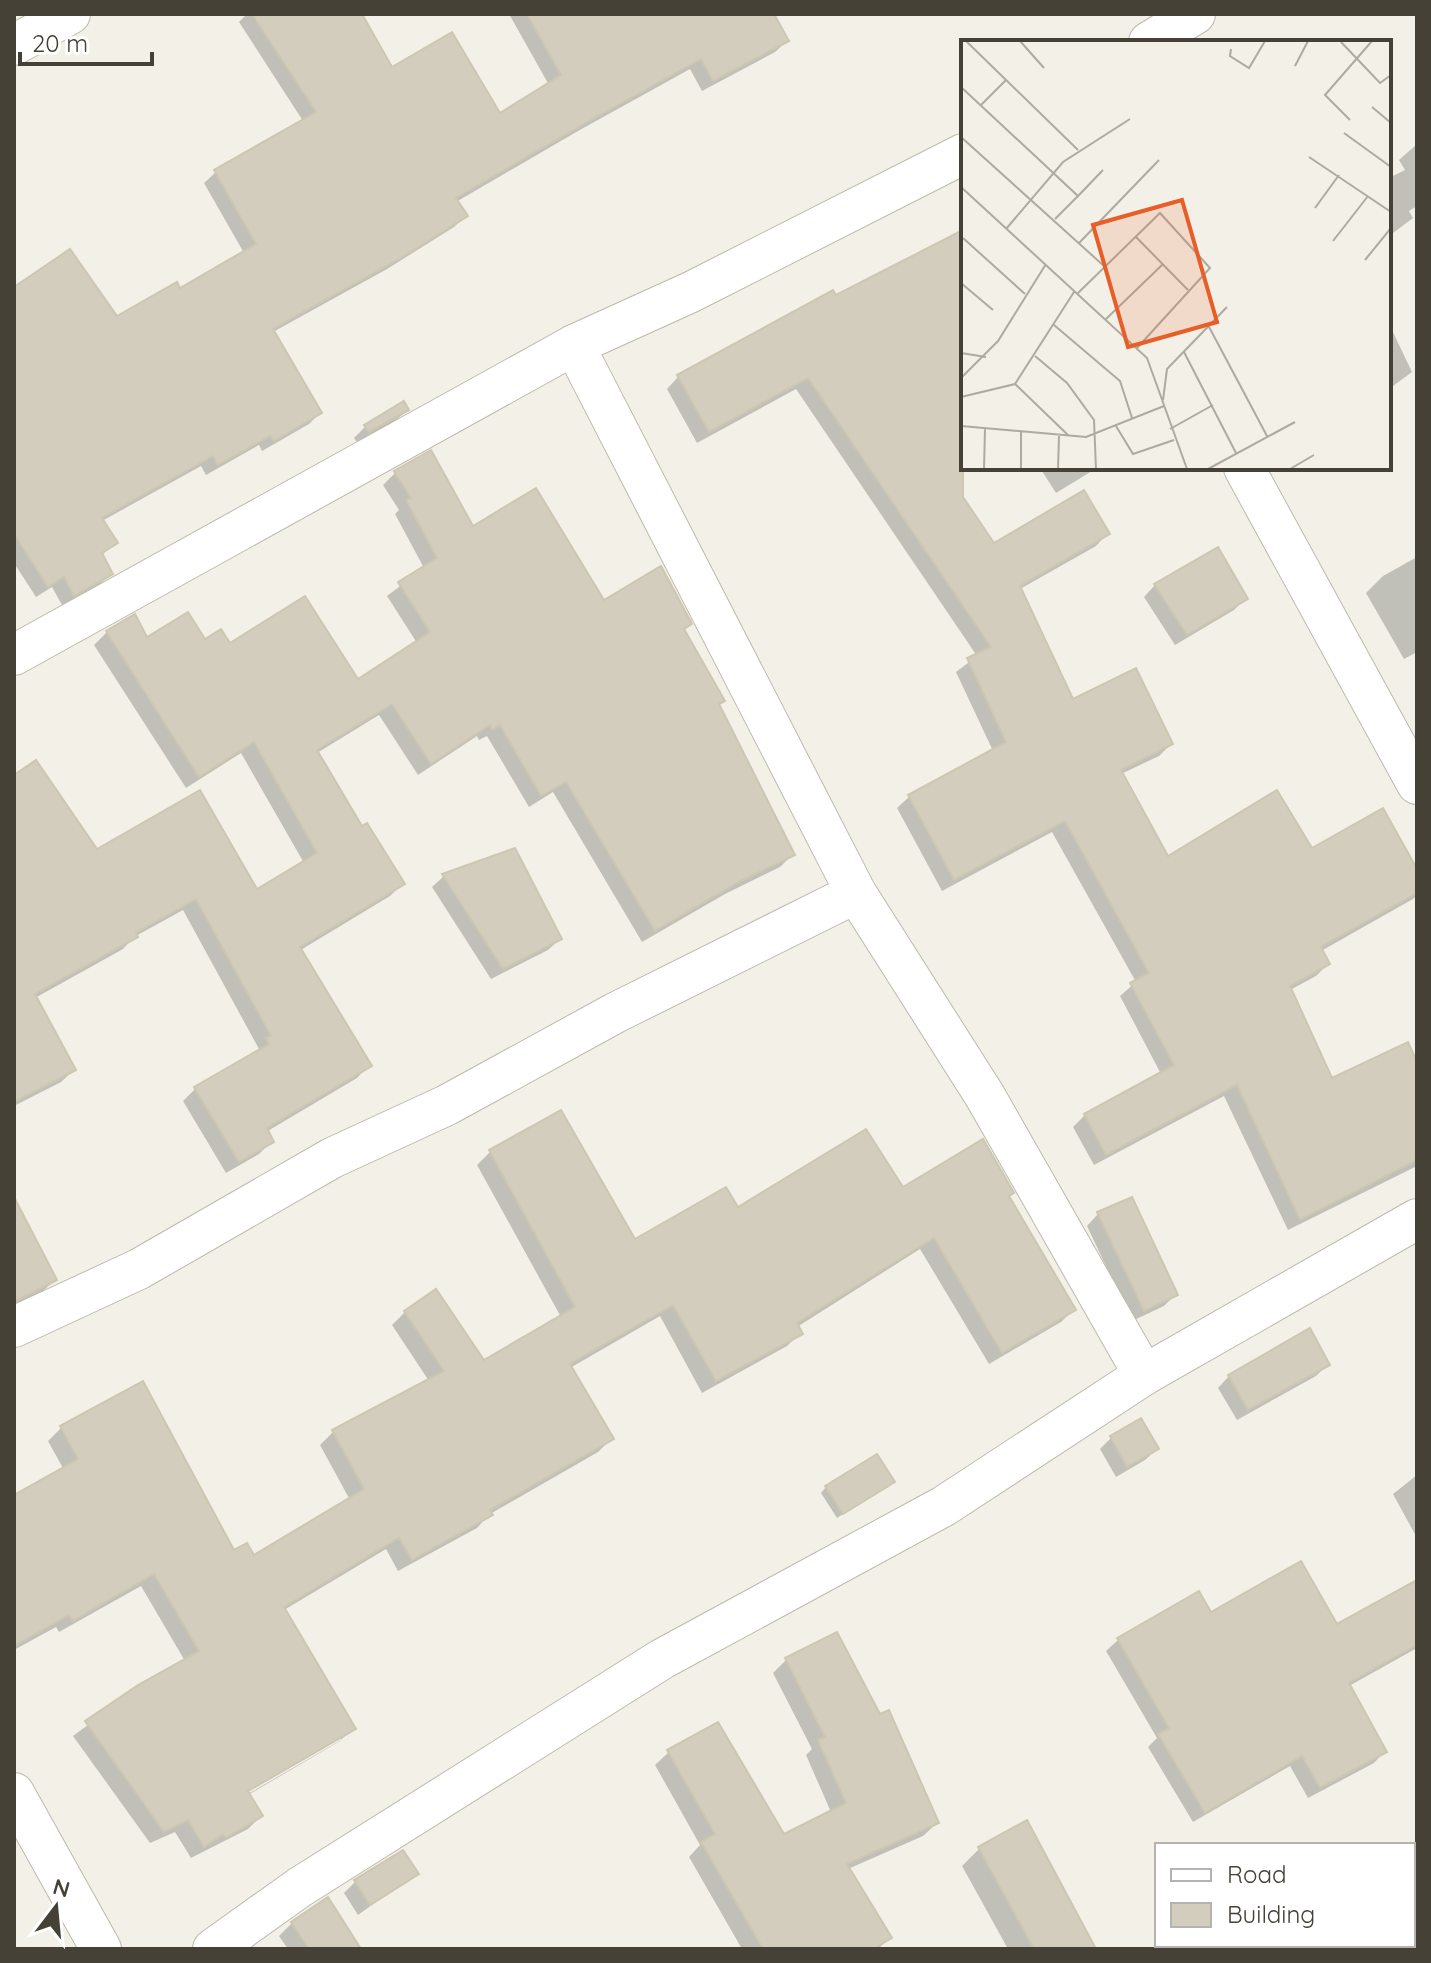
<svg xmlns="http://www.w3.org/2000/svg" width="1431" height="1963" font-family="Quicksand,sans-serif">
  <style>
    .shadow { fill: #0003; fill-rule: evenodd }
    .building { fill: #d3cdbe; stroke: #cdc6b1; stroke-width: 2 }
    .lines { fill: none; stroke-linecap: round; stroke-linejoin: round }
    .street-casing { stroke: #bdb9ab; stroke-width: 42 }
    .street { stroke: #fff; stroke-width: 40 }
    .inset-road { fill: none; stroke: #adaaa1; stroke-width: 2 }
    .view { fill: #e85e28; fill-opacity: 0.15; stroke: #e85e28; stroke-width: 4 }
    .inset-edge { fill: none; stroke: #454137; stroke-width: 4 }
  </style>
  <rect width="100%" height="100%" fill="#f2f0e7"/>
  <!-- shadow -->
  <g class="shadow">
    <path d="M247,14H359L391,70L499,116L549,85L509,14H772L787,41L775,52L702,91L690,69L578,131L456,202L465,216L454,227L387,269L273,332L320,413L309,424L262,451L259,445L206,475L201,466L102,521L115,543L101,556L111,574L99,585L62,605L52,587L36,597L14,563V289L116,319L179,290L244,253L204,183L216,172L303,121L239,22Z"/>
    <path d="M1417,144V206L1409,211L1413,218L1389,236V178L1405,170L1399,160Z"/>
    <path d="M963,232V457L943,469L993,545L1107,534L1096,546L1020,589L1072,702L1171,744L1159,756L1121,774L1167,858L1311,850L1417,873V895L1413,899L1321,951L1328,964L1316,976L1290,990L1331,1081L1417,1066V1166L1288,1230L1224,1096L1094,1165L1073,1127L1085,1115L1161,1074L1120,996L1136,982L1052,832L942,891L897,808L909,797L993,751L956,672L977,656L796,389L697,443L667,389L678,377Z"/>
    <path d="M1391,328L1412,372L1389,389V330Z"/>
    <path d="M407,410L395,421L357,442L354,438L366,426Z"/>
    <path d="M1040,468H1097L1056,493Z"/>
    <path d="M395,473L473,529L604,603L689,624L682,631L793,854L780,867L725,894L642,942L553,792L529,807L487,736L479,740L477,736L418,775L379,715L317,753L361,829L402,884L390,896L299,951L369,1065L357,1078L266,1132L272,1141L259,1154L226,1173L183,1101L196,1088L259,1049L183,910L134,937L123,949L35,998L74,1070L61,1082L14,1106V777L96,852L256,891L304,863L241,753L186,788L94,645L107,632L134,617L146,640L230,646L357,682L417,643L387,596L424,568L395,514L399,510L383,485Z"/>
    <path d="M1417,557V652L1404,659L1366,593L1383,576Z"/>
    <path d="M1155,585L1246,598L1234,610L1175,645L1144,597Z"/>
    <path d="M444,876L560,939L548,950L491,979L432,887Z"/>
    <path d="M561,1113L634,1242L737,1210L902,1190L1007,1197L1074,1309L1061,1322L989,1364L920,1249L797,1327L800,1333L787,1346L702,1393L660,1316L570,1368L611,1439L598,1452L490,1514L477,1528L398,1571L386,1549L284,1610L353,1728L340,1741L248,1795L261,1816L248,1829L191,1858L175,1832L150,1843L73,1736L139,1687L185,1661L141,1586L59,1632L56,1627L14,1650V1497L64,1470L48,1441L61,1428L143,1384L233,1553L254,1558L350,1500L320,1445L333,1432L429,1381L392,1325L405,1312L484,1363L561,1317L477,1165L490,1152ZM341,1735V1740L241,1798L239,1795Z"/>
    <path d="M1098,1214L1175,1295L1164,1306L1132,1321L1087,1226Z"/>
    <path d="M14,1245L55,1280L43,1291L14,1306Z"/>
    <path d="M1328,1364L1316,1376L1237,1420L1218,1388L1229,1376Z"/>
    <path d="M1140,1421L1157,1449L1145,1460L1116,1477L1100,1449L1111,1438Z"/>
    <path d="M1417,1475V1538L1393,1494Z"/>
    <path d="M892,1482L837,1518L821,1493L826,1487Z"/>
    <path d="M1417,1583V1648L1349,1686L1385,1751L1374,1763L1308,1798L1290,1766L1193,1822L1148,1747L1157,1738L1106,1651L1118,1640L1198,1594L1210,1614L1336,1627Z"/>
    <path d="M836,1635L937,1823L923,1836L848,1869L889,1938L878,1949H742L689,1857L700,1845L655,1765L669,1752L783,1837L831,1812L806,1755L812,1749L773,1673L786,1660Z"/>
    <path d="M979,1849L1094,1949H1008L962,1866Z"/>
    <path d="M416,1873L358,1915L344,1893L355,1882Z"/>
    <path d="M292,1923L358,1949H288L279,1936Z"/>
  </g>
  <!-- building -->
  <g class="building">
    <path d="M252,14H362L392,67L452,32L500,113L561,75L527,14H774L789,41L713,81L701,59L591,120L456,198L468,216L401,258L273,329L322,413L274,441L270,436L218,465L213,456L102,518L118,543L102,553L113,574L74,596L64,577L48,587L14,534V287L70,249L117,316L177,282L180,288L256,244L214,170L316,112Z"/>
    <path d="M963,230V497L994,543L1084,490L1110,534L1020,586L1073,699L1136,668L1173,744L1121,770L1168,856L1277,790L1312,848L1383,808L1417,869V893L1321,947L1330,964L1290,986L1332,1078L1408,1042L1417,1062V1160L1300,1220L1237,1085L1106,1155L1084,1114L1174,1065L1130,983L1149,973L1065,821L954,880L908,795L1006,742L967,658L991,647L808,378L709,432L677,375L833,290L836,295Z"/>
    <path d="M404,401L409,410L369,432L364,425Z"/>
    <path d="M431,450L473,526L536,488L604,600L661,566L692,624L684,629L725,701L719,704L795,855L739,882L655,931L566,782L541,796L500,725L492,730L490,725L431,764L392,704L317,750L362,826L367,823L405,884L300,947L372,1066L267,1128L274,1142L239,1162L194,1087L269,1044L266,1038L271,1036L196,899L136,933L138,937L35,994L76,1070L14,1102V775L36,760L97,849L200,790L257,889L317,853L254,742L199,777L106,631L135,614L147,637L188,612L205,639L221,629L230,643L305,596L358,679L430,632L398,582L437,558L406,500L411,498L394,471Z"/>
    <path d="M1218,547L1248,599L1187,635L1154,584Z"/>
    <path d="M515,848L562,939L503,969L442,874Z"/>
    <path d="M561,1110L635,1239L726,1187L738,1207L866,1129L903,1187L983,1139L1014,1193L1009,1196L1076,1310L1002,1353L934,1238L797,1323L803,1334L716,1381L673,1305L570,1364L614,1439L490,1510L493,1515L412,1560L399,1538L284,1607L356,1729L248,1791L263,1816L226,1838L223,1834L204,1847L188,1820L164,1832L85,1721L138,1685L199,1651L154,1574L73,1621L69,1615L14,1646V1495L78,1459L60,1426L143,1381L234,1550L247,1543L254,1555L364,1489L332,1430L444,1371L404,1311L436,1289L484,1360L575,1307L489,1150Z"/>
    <path d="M14,1197L57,1280L14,1302Z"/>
    <path d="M1132,1197L1178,1295L1144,1311L1097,1212Z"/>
    <path d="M1310,1328L1330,1365L1248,1410L1228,1375Z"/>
    <path d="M1141,1418L1159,1449L1127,1467L1110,1436Z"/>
    <path d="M877,1454L895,1482L843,1514L825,1486Z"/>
    <path d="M1301,1561L1337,1624L1417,1580V1645L1349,1683L1387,1752L1320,1788L1302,1756L1205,1813L1158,1734L1169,1728L1117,1638L1199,1591L1211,1612Z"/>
    <path d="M837,1632L880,1714L889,1710L939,1823L847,1864L892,1938L873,1949H763L701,1842L715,1834L667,1750L718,1722L784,1834L846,1803L818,1740L825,1737L785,1658Z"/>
    <path d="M1027,1820L1096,1949H1034L978,1847Z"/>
    <path d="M403,1850L419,1874L370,1905L354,1880Z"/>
    <path d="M328,1897L361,1949H309L291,1922Z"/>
  </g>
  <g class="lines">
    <!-- street casing -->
    <g class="street-casing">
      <g id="street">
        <path d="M1149,42L1195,14"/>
        <path d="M14,45L70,14"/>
        <path d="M574,345L856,893L985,1096L1144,1375"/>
        <path d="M1244,468L1417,784"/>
        <path d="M14,655L574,345L691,292L963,154"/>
        <path d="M14,1327L139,1269L332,1158L447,1105L615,1013L856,893"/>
        <path d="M14,1793L101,1949"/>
        <path d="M1413,1911L1417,1909"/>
        <path d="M213,1949L300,1887L662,1659L944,1506L1144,1375L1417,1219"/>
        <path d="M1341,1949L1348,1945"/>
      </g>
    </g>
    <!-- street -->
    <use href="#street" class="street"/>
  </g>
  <!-- overview -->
  <g transform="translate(961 40)">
    <rect width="430" height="430" fill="#f2f0e7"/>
    <path class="inset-road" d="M5,1L117,110M59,1L83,28M380,2L419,43L430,35M270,9L269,16L288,28L304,1M334,26L347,1M0,47L117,156L142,130M20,65L45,40M411,67L430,83M389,80L364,55L411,1M383,93L430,127M0,97L143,226M348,117L430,172M0,147L186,318L226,429M354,168L378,135M94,179L117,156M45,189L102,122L169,79M174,196L227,250M2,198L64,254M372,201L407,156M118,203L198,120M404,220L430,188M0,243L32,270M116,254L199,173L249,228L176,308M145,279L201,225M93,285L159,341L171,378M247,285L306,396M223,312L275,413M0,313L25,317M74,316L106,343L133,380L135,429M0,338L37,301L85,224M54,344L107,395M0,357L54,344L113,252M202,360L206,329L266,267M0,386L125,397L203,366M155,386L172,414L213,400M209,389L252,365M23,429L24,388M60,429V392M97,429L98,396M247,429L334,382M329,429L353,415"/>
    <path class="view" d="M221,160L256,282L167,307L132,185Z"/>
    <rect width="430" height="430" class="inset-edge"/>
  </g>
  <!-- border -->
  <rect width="1431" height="1963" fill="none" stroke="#454137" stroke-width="32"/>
  <!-- legend -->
  <rect x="1155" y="1843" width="260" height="104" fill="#ffffff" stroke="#b5b3af" stroke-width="2"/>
  <rect x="1171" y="1869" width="40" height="12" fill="#ffffff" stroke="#b5b3af" stroke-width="2"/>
  <text x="1227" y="1883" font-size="24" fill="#454137">Road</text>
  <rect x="1171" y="1903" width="40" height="24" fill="#d3cdbe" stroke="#b5b3af" stroke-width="2"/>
  <text x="1227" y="1923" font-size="24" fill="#454137">Building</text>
  <!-- north arrow -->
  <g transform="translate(56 1907) rotate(16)" stroke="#ffffff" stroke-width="6" paint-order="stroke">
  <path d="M0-6L14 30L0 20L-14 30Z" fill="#454137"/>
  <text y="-12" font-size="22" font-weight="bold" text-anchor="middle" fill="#454137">N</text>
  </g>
  <!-- scale -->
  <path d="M20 52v12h132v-12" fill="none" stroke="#454137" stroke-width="4"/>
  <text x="32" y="52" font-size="24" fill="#454137" stroke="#ffffff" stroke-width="6" paint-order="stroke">20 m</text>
</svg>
